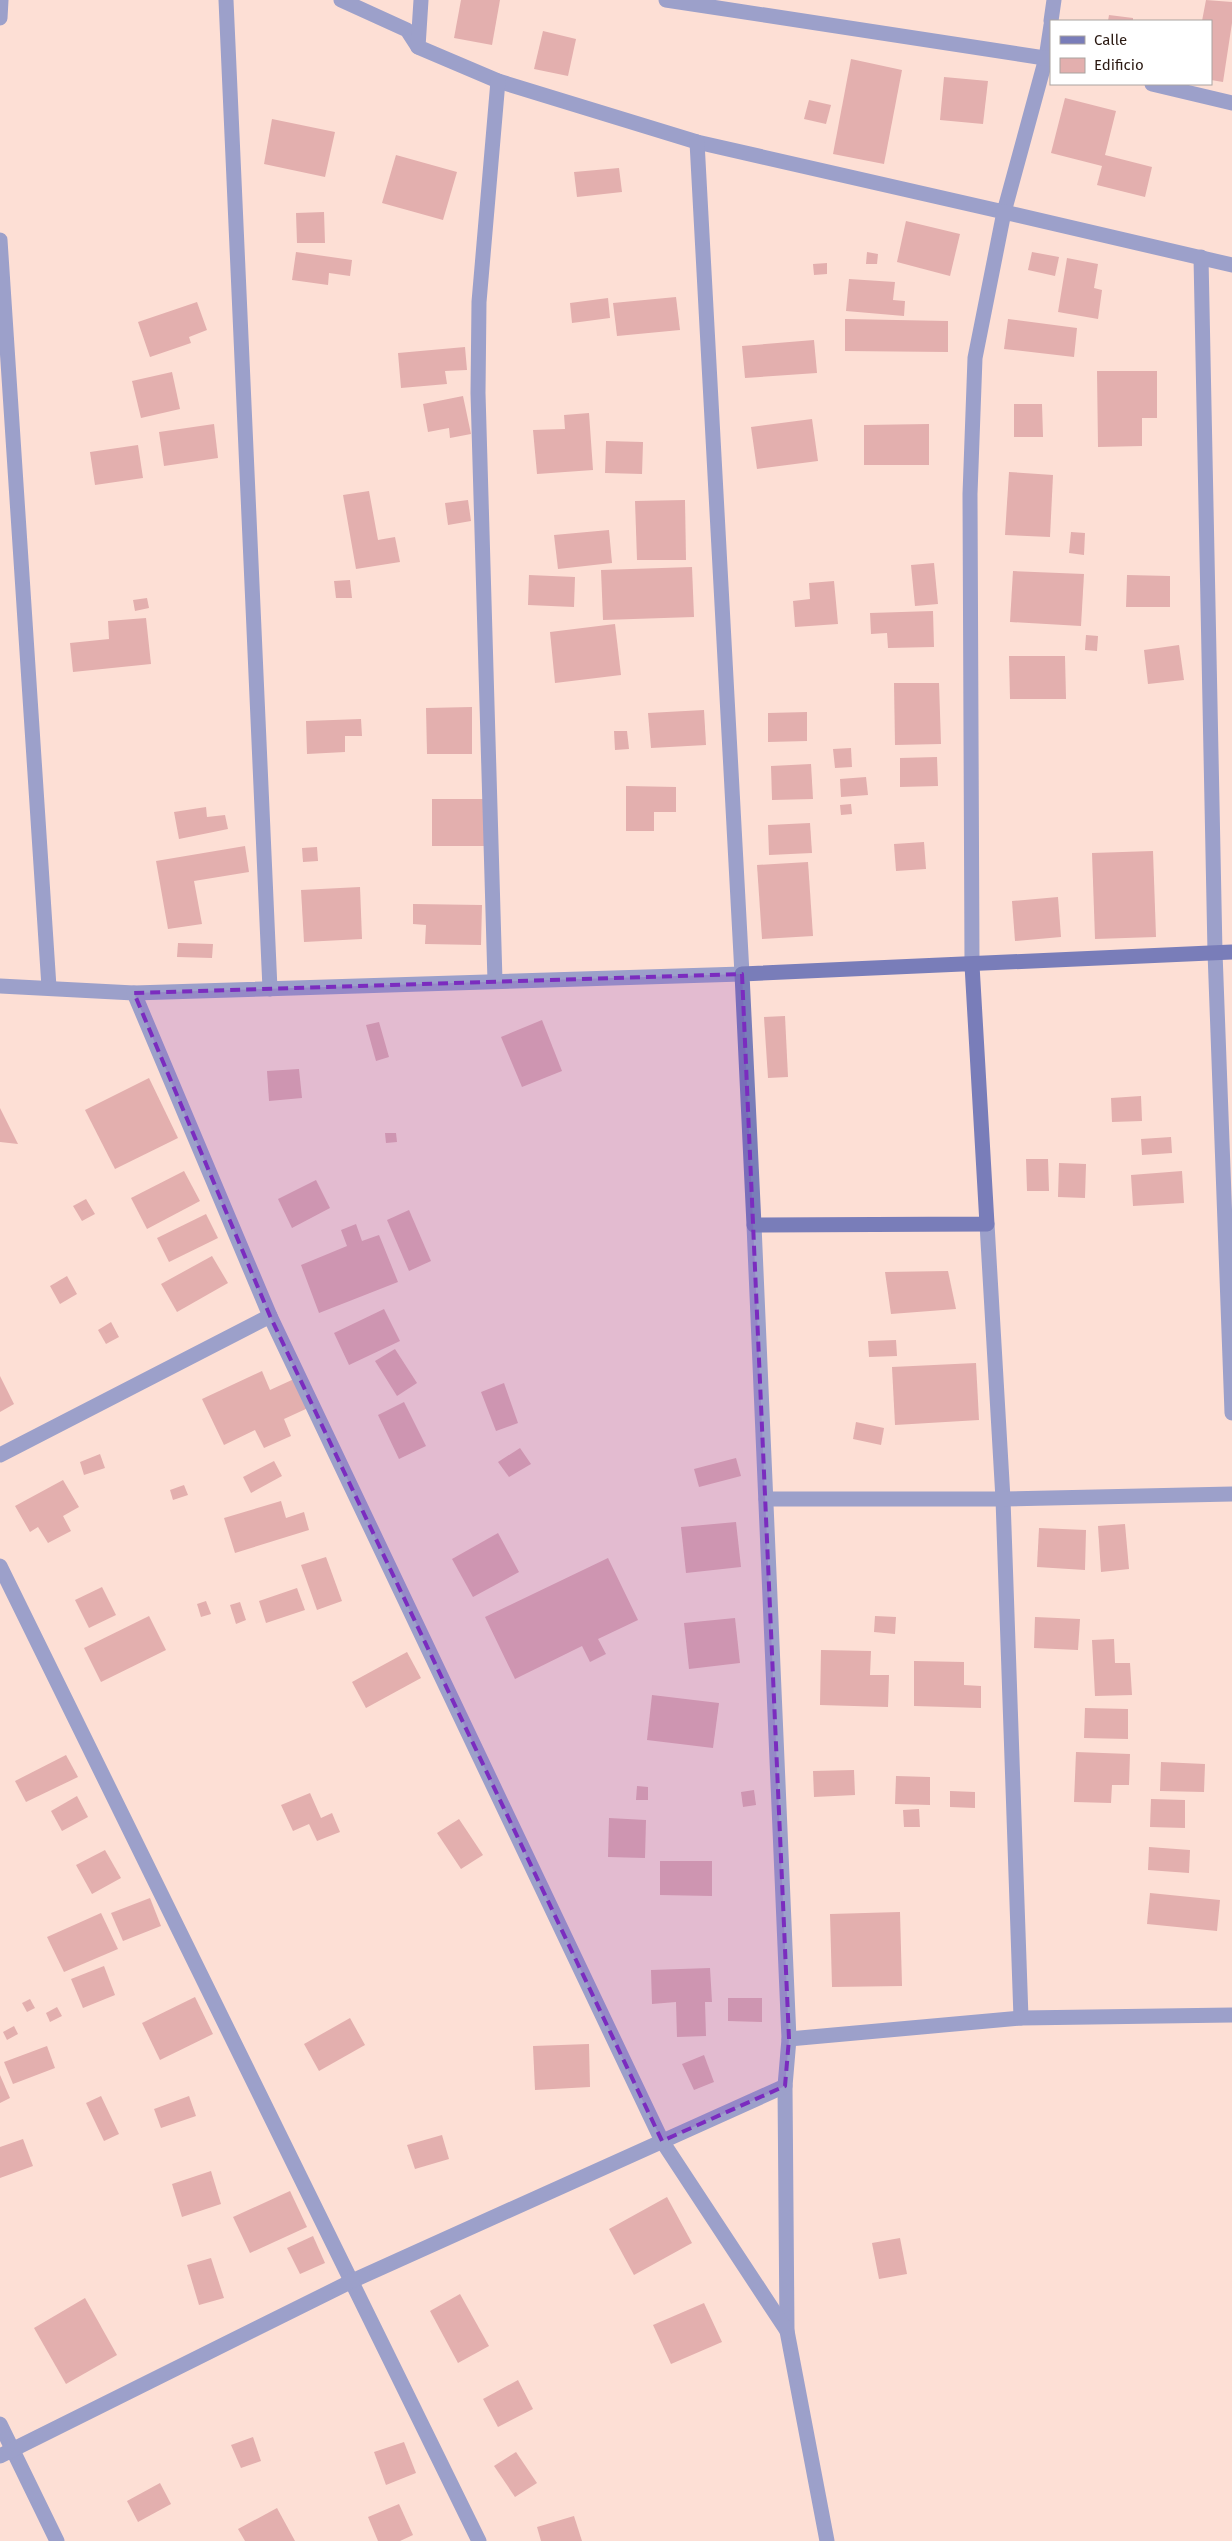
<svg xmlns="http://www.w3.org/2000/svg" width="1232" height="2541" font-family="'Fira Sans',sans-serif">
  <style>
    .building { fill: #e3afae }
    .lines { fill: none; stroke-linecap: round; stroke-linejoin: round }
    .street { stroke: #9ca0ca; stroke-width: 15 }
    .secondary { stroke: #797db9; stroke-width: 15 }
    .marked { fill: #7b2cbf; fill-opacity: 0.2; stroke: #7b2cbf; stroke-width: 4; stroke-dasharray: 10 6; stroke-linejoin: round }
  </style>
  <rect width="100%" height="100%" fill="#fddfd5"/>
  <!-- building -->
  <g class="building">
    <path d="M461,0H500L492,45L454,38Z"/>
    <path d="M1206,0L1232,2V23L1223,82L1211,80V21H1202Z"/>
    <path d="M1109,15L1133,18V21H1108Z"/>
    <path d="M543,31L576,39L568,76L534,69Z"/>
    <path d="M851,59L902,70L884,164L833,154Z"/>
    <path d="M944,77L988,81L983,124L940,120Z"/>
    <path d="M1065,98L1116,111L1105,155L1152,167L1145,197L1097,185L1102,166L1051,153Z"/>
    <path d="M809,100L831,105L826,124L804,119Z"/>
    <path d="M272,119L335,132L325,177L264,164Z"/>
    <path d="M396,155L457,172L443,220L382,203Z"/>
    <path d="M619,168L622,192L577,197L574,172Z"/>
    <path d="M324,212L325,243H297L296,213Z"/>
    <path d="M906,221L960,234L950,276L897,262Z"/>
    <path d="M296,252L352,260L350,276L329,273L328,285L292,280Z"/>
    <path d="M867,252L878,254L877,264H866Z"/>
    <path d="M1032,252L1059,257L1055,276L1028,270Z"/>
    <path d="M1067,258L1098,264L1094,288L1102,290L1098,319L1058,312Z"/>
    <path d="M827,263V274L814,275L813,264Z"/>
    <path d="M849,279L895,282L893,300L905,301L904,316L846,311Z"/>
    <path d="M676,297L680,330L617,336L613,303Z"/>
    <path d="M608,298L610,318L572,323L570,303Z"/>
    <path d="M197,302L207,330L189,337L191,343L150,357L138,322Z"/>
    <path d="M845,319L948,321V352L845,351Z"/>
    <path d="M1008,319L1077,328L1074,357L1004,349Z"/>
    <path d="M814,340L817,373L745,378L742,346Z"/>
    <path d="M465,347L467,370L445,371L447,384L401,388L398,353Z"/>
    <path d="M1097,371H1157V418H1142V446L1098,447Z"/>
    <path d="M172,372L180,409L141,418L132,381Z"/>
    <path d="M463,396L471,434L450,438L449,428L428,432L423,404Z"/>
    <path d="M1014,404H1042L1043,437H1014Z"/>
    <path d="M589,413L593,470L537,474L533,430L565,429L564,415Z"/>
    <path d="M812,419L818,461L757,469L751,427Z"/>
    <path d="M214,424L218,458L164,466L159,432Z"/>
    <path d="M929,424V465H864V425Z"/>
    <path d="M606,441L643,442L642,474L605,473Z"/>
    <path d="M138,445L143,478L95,485L90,452Z"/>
    <path d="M1009,472L1053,475L1050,537L1005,535Z"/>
    <path d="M369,491L378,540L395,537L400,562L356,569L343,495Z"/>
    <path d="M468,500L471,521L448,525L445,503Z"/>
    <path d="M685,500L686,560H637L635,501Z"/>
    <path d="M609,530L612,563L558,569L554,535Z"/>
    <path d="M1071,532L1085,533L1084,555L1069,553Z"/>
    <path d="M934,563L938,604L915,606L911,565Z"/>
    <path d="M692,567L694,617L603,620L601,570Z"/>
    <path d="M1013,571L1084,574L1081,626L1010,622Z"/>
    <path d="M529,575L575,577L574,607L528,605Z"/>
    <path d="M1127,575L1170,576V607H1126Z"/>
    <path d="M350,580L352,598H336L334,581Z"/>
    <path d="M834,581L838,624L795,627L793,601L810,599L809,583Z"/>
    <path d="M147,598L149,608L135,611L133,600Z"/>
    <path d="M933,611L934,647L888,648L887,633L871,634L870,613Z"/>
    <path d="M146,618L151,664L73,672L70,643L109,639L108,621Z"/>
    <path d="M615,624L621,675L555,683L550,632Z"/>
    <path d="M1086,635L1098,636L1097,651L1085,650Z"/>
    <path d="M1179,645L1184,680L1148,684L1144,650Z"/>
    <path d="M1009,656H1065L1066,699H1010Z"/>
    <path d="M894,683H939L941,744L895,745Z"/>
    <path d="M472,707V754H427L426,708Z"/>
    <path d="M704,710L706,745L651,748L648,713Z"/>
    <path d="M807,712V741L768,742V713Z"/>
    <path d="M361,719L362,736H345V752L307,754L306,721Z"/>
    <path d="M614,731H627L629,749L615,750Z"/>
    <path d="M851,748L852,767L835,768L833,749Z"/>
    <path d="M937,757L938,786L900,787V758Z"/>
    <path d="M811,764L813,799L772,800L771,766Z"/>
    <path d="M866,777L868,795L841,797L840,779Z"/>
    <path d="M626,786L676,787V812H654V831H626Z"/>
    <rect x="432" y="799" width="53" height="47"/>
    <path d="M851,804L852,814L841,815L840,805Z"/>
    <path d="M206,807L207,817L225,815L228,829L179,839L174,812Z"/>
    <path d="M810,823L812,853L769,855L768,825Z"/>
    <path d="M924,842L926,869L896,871L894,844Z"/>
    <path d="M245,846L249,872L194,881L202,924L168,929L156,861Z"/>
    <path d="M317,847L318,861L303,862L302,848Z"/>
    <path d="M1153,851L1156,937L1095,939L1092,853Z"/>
    <path d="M808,862L813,936L762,939L757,865Z"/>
    <path d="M360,887L362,939L304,942L301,890Z"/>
    <path d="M1058,897L1061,937L1015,941L1012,901Z"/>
    <path d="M413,904L482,905L481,945L425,944L426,925L413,924Z"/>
    <path d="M178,943L213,944L212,958L177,957Z"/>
    <path d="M785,1016L788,1077L768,1078L764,1017Z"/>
    <path d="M542,1020L562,1071L522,1087L501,1037Z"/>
    <path d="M379,1022L389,1057L376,1061L366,1025Z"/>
    <path d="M299,1069L302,1098L269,1101L267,1071Z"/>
    <path d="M149,1078L178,1138L115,1169L85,1110Z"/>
    <path d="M1141,1096L1142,1121L1112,1122L1111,1098Z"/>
    <path d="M0,1108L18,1144L0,1142Z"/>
    <path d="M385,1133H396L397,1142L386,1143Z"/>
    <path d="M1171,1137L1172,1153L1142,1155L1141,1139Z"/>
    <path d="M1026,1159H1048L1049,1191H1027Z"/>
    <path d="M1059,1163L1086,1164L1085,1198L1058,1197Z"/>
    <path d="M184,1171L200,1201L147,1229L131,1198Z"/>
    <path d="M1182,1171L1184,1203L1133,1206L1131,1175Z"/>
    <path d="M316,1180L330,1208L292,1228L278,1199Z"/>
    <path d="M86,1199L95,1214L82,1221L73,1206Z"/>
    <path d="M409,1210L431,1261L409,1271L387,1220Z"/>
    <path d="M206,1214L218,1238L169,1262L157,1238Z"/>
    <path d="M356,1224L362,1241L379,1235L398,1282L319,1313L301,1265L347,1246L341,1230Z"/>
    <path d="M212,1256L228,1283L177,1312L161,1284Z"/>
    <path d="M948,1271L956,1309L891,1314L885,1272Z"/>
    <path d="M67,1276L77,1294L60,1304L50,1286Z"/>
    <path d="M384,1309L400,1341L349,1365L334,1333Z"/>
    <path d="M111,1322L119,1337L106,1344L98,1330Z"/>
    <path d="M896,1340L897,1356L869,1357L868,1341Z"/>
    <path d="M395,1349L417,1383L397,1396L375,1361Z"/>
    <path d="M976,1363L979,1420L895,1425L892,1367Z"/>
    <path d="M262,1371L270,1390L294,1379L308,1408L284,1419L291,1436L264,1448L255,1430L224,1445L202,1399Z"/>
    <path d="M0,1376L14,1404L0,1412Z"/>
    <path d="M504,1383L518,1423L496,1431L481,1392Z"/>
    <path d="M404,1402L426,1446L399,1459L378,1415Z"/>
    <path d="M856,1422L884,1428L881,1445L853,1439Z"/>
    <path d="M520,1448L531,1464L509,1477L498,1462Z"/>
    <path d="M100,1454L105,1468L84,1475L80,1462Z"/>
    <path d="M736,1458L741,1476L699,1487L694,1469Z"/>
    <path d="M274,1461L282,1476L251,1493L243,1477Z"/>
    <path d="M63,1480L79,1507L63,1516L71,1531L48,1543L38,1527L30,1532L15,1506Z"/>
    <path d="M184,1485L188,1495L173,1500L170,1490Z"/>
    <path d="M281,1501L286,1518L304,1512L309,1530L235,1553L224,1518Z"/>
    <path d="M736,1522L741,1567L686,1573L681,1527Z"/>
    <path d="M1125,1524L1129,1569L1101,1572L1098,1526Z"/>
    <path d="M1039,1528L1086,1530L1085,1570L1037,1567Z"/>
    <path d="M498,1533L519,1572L473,1597L452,1559Z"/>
    <path d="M326,1557L342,1601L317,1610L301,1565Z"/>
    <path d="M608,1558L638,1620L598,1639L606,1654L590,1662L582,1646L515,1679L485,1617Z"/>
    <path d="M102,1587L116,1615L89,1628L75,1600Z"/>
    <path d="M297,1588L305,1610L266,1623L259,1601Z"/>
    <path d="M206,1601L211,1614L201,1617L197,1604Z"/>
    <path d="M240,1602L246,1620L236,1624L230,1605Z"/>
    <path d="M149,1616L166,1650L101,1682L84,1648Z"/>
    <path d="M875,1616L896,1617L895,1634L874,1632Z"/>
    <path d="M1035,1617L1080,1619L1078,1650L1034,1648Z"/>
    <path d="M735,1618L740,1663L689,1669L684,1623Z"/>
    <path d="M1114,1639L1115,1663H1130L1132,1695L1095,1696L1092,1640Z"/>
    <path d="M821,1650L871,1651L870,1675H889L888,1707L820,1705Z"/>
    <path d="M407,1652L421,1678L366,1708L352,1682Z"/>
    <path d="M914,1661L964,1662V1685L981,1686V1708L914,1706Z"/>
    <path d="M652,1695L719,1703L713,1748L647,1740Z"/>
    <path d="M1085,1708L1128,1709V1739L1084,1738Z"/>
    <path d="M1076,1752L1130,1754L1129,1785H1112L1111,1803L1074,1802Z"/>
    <path d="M66,1755L78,1777L26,1802L15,1781Z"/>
    <path d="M1161,1762L1205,1764L1204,1792L1160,1791Z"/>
    <path d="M854,1770L855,1795L814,1797L813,1771Z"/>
    <path d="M896,1776L930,1777V1805L895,1804Z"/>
    <path d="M637,1786L648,1787V1800H636Z"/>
    <path d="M754,1790L756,1805L743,1807L741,1792Z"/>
    <path d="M950,1791L975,1792V1808L950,1807Z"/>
    <path d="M310,1793L321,1818L332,1813L340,1832L317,1841L309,1824L293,1831L281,1805Z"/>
    <path d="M77,1796L88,1817L62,1831L51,1811Z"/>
    <path d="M1151,1799L1185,1800V1828L1150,1827Z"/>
    <path d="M919,1809L920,1827H904L903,1810Z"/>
    <path d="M609,1818L646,1820L645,1858L608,1857Z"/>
    <path d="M459,1819L483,1855L461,1869L437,1833Z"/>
    <path d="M1149,1847L1190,1850L1189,1873L1148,1870Z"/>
    <path d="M105,1850L121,1878L92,1894L76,1865Z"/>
    <path d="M660,1861H712V1896L660,1895Z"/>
    <path d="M1150,1893L1220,1900L1217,1931L1147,1924Z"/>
    <path d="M150,1898L161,1926L123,1941L111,1913Z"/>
    <path d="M900,1912L902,1986L832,1987L830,1914Z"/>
    <path d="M101,1913L118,1949L64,1972L47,1937Z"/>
    <path d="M104,1966L115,1995L83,2008L71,1979Z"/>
    <path d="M710,1968L712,2002H705L706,2036L677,2037L676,2002L652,2004L651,1970Z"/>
    <path d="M195,1997L213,2034L160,2060L142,2023Z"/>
    <path d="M728,1998H762V2022L728,2021Z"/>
    <path d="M30,1999L35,2008L27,2012L22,2003Z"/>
    <path d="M57,2007L62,2016L50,2022L46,2013Z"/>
    <path d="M350,2018L365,2045L319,2071L304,2044Z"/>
    <path d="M14,2026L18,2034L7,2040L3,2032Z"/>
    <path d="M589,2044L590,2087L535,2090L533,2046Z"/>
    <path d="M47,2046L55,2068L13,2084L4,2062Z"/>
    <path d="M704,2055L714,2082L694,2090L682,2064Z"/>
    <path d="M0,2075L10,2098L0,2103Z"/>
    <path d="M101,2096L119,2134L104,2141L86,2103Z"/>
    <path d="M189,2096L196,2116L161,2128L154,2109Z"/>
    <path d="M442,2135L449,2159L415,2169L407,2145Z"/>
    <path d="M23,2139L33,2166L0,2178V2147Z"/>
    <path d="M211,2171L221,2204L182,2217L172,2184Z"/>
    <path d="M290,2191L307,2227L250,2253L233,2217Z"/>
    <path d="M667,2197L692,2243L634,2275L609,2229Z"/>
    <path d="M313,2236L325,2263L300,2274L287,2248Z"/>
    <path d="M900,2238L907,2274L879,2279L872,2243Z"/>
    <path d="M211,2258L224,2298L199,2305L187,2265Z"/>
    <path d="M460,2294L489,2346L458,2363L430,2311Z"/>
    <path d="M85,2298L117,2355L66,2384L34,2328Z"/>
    <path d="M704,2303L722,2342L671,2364L653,2325Z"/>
    <path d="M518,2380L533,2409L498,2427L483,2399Z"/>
    <path d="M253,2437L261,2461L241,2468L231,2445Z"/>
    <path d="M404,2442L416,2473L386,2485L374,2452Z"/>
    <path d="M516,2452L537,2483L515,2497L494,2466Z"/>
    <path d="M160,2483L171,2504L138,2522L127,2501Z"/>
    <path d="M399,2504L413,2535L400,2541H378L368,2517Z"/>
    <path d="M277,2508L295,2541H245L238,2529Z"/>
    <path d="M574,2516L582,2541H541L537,2527Z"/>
  </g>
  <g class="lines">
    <!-- street -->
    <g class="street">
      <path d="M226,0L270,989"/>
      <path d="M341,0L407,30L418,47"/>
      <path d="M421,0L418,47L498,81L697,142L1004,212L1046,58L1051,25"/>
      <path d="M666,0L1051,59"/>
      <path d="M0,18L1,0"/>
      <path d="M1051,21L1054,0"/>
      <path d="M1152,84L1232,103"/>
      <path d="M0,240L49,987"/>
      <path d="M1201,257L1215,952L1232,1413"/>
      <path d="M972,965L970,494L975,358L1004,212L1232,265"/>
      <path d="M495,981L478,393L479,302L498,81"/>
      <path d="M0,986L134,993L742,974L697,142"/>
      <path d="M134,993L270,1316"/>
      <path d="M987,1224L1003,1499L1021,2018"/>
      <path d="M754,1225L789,2039L785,2086L787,2331L827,2541"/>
      <path d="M0,1455L270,1316L662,2141L787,2331"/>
      <path d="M766,1499H1003L1232,1494"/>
      <path d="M0,1566L479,2541"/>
      <path d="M789,2039L1021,2018L1232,2015"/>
      <path d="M0,2424L57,2541"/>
      <path d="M0,2456L352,2281L785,2086"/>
    </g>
    <!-- secondary -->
    <path class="secondary" d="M972,965L987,1224L754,1225L742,974L1232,952"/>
  </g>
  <!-- marked area -->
  <path class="marked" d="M742,974L789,2039L785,2086L662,2141L270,1316L134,993Z"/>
  <!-- legend -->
  <rect x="1050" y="20" width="162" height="65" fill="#ffffff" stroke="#aaa3a0"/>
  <rect x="1060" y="36" width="25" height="8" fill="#797db9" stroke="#aaa3a0"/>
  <text x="1094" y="45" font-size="15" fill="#2a1912">Calle</text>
  <rect x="1060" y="58" width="25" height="15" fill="#e3afae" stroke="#aaa3a0"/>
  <text x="1094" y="70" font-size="15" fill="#2a1912">Edificio</text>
</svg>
